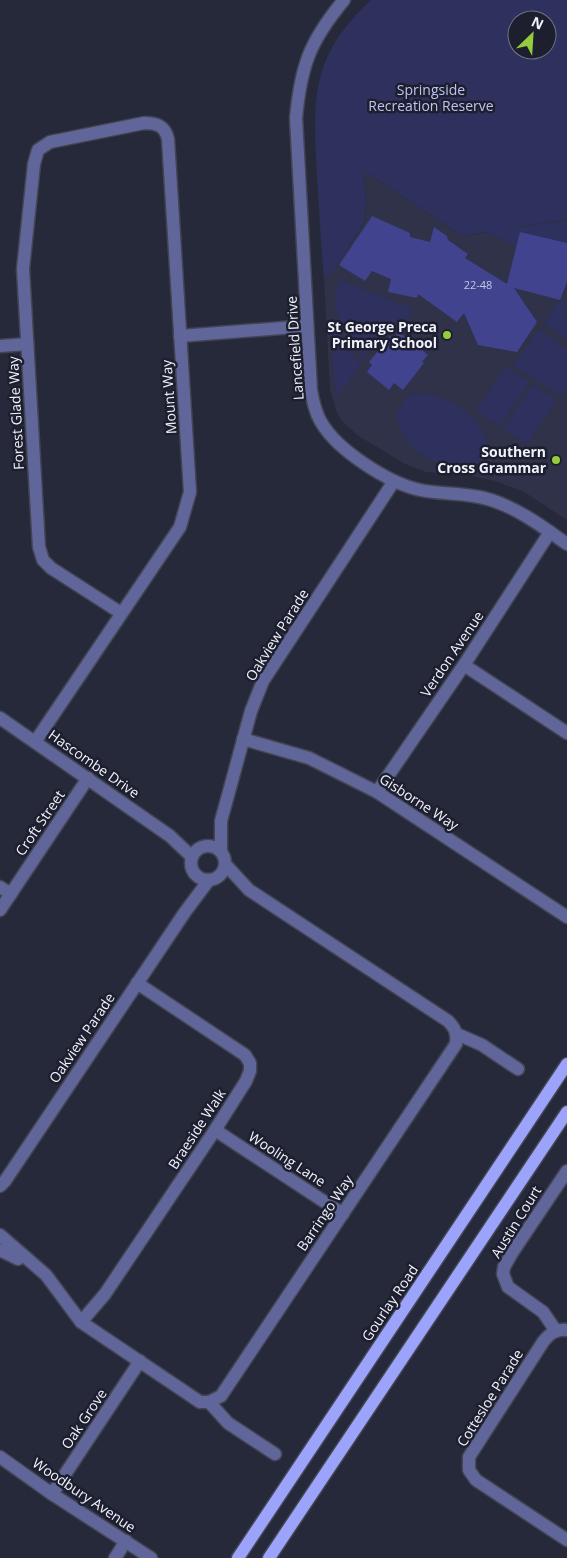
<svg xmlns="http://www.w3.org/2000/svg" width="567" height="1558" font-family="'Open Sans',sans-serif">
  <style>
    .built { fill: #2f3248 }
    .green { fill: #2e315d; fill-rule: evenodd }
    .building { fill: #41438f }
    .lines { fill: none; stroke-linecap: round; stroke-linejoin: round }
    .minor-casing { stroke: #424554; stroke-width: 15 }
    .major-casing { stroke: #424554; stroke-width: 15 }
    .minor { stroke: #61669a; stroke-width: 12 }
    .major { stroke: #9ba4fa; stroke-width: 12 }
    .poi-dot { fill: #94cc3c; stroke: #1d1f2f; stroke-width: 2 }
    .labels { text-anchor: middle; stroke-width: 5; stroke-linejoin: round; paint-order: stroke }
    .number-label { font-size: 11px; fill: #c4c6e2 }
    .park-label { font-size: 14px; fill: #bdc4ef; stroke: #1d1f2f }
    .poi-label { font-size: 14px; font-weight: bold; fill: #f0f2fd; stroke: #1d1f2f; text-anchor: end }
    .street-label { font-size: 14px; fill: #f0f2fd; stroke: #1d1f2f }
  </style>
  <rect width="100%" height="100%" fill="#262939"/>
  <!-- built -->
  <path class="built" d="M364,173H368L463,236L567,219V520L524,492L495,481L467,475L426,472L405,464L357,435L343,422L337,413L330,390L324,279L335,268L364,221L366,207Z"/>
  <!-- green -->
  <g class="green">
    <path d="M371,0H567V219L513,228L567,221V252L561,242L520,232L516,246L485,232L463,236L368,173H364L366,207L364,221L335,269L324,279C321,245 319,211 317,177C313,99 310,56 371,0ZM517,20H547V50H517Z"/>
    <path d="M340,280L413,309L406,321L402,319L394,328L381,334L366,352L364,362L336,312L335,300Z"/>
    <path d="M560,300L567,304V308L563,315L567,318V339L544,323Z"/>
    <path d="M333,319L360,366L336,397L330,321Z"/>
    <path d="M539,330L567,349V387L561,396L513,365Z"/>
    <path d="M506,367L530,382L499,426L476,411Z"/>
    <path d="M533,384L556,400L527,444L503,428Z"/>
    <path d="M430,394C459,402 481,418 489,448L475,468C446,470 413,458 401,429C399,424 398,419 396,414L409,395Z"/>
  </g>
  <!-- building -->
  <g class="building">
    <path d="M372,216L410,233V237L430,242L434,227L447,236L448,240L468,254L465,258L507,284L520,232L567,243V282L560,300L514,288L537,322L517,352L478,345L464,313L457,322L418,294L417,298L388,292L391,279L372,271L365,281L339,265Z"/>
    <path d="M399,332L428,355L422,362L424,363L403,390L394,383L389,390L367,372L372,365L369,362L390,336L393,338Z"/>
  </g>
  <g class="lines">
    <!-- minor casing -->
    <g class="minor-casing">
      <g id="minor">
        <path d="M344,0C310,41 301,65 296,118L311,390C313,401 315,412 321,422C337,450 388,483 420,490C443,495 468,492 491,500C519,509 543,527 567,544"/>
        <path d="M180,336L307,326"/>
        <path d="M0,346L27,344"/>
        <path d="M464,665L567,733"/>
        <path d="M0,718L170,836L192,857"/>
        <path d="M243,739L309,758L377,792L567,917"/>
        <path d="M35,742L180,527L190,492L168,139C165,126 157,123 144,123L50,142L38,150L34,164L23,269L39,547L43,560L51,568L121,613"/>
        <path d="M377,792L464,665L550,532"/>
        <circle cx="208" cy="863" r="17"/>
        <path d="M221,851V821L251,711L263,681L394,481"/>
        <path d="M0,887L11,894"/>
        <path d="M0,910L88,778"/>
        <path d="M457,1034L482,1045L518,1069"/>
        <path d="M215,1130L343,1214"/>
        <path d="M0,1186L5,1181L185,912L209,880"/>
        <path d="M0,1235L46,1275L81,1322L200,1402H209L221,1396L456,1044C457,1034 456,1029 448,1021L249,890L226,865"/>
        <path d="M0,1250L18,1259"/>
        <path d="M81,1322L105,1294L215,1130L246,1081L250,1071V1063L245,1055L137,983"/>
        <path d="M567,1330C556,1329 550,1333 543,1342L469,1457V1470L476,1480L567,1540"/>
        <path d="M556,1331L543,1312L508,1287L503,1274L504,1267L512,1253L567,1171"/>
        <path d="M209,1402L228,1423L275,1454"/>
        <path d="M0,1457L52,1494L151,1558"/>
        <path d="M52,1494L140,1361"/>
        <path d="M115,1558L126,1541"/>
      </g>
    </g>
    <!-- major casing -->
    <g class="major-casing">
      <g id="major">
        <path d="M238,1558L567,1064"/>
        <path d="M269,1558L567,1112"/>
      </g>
    </g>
    <!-- minor -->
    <use href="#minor" class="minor"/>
    <!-- major -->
    <use href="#major" class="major"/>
  </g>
  <!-- markers -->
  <g class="poi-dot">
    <circle cx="447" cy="335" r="5"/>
    <circle cx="556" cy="460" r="5"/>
  </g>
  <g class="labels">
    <!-- number labels -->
    <g class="number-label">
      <text x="478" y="289">22-48</text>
    </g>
    <!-- park labels -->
    <g class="park-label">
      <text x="431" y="95">Springside<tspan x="431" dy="16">Recreation Reserve</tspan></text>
    </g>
    <!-- poi labels -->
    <g class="poi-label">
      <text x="437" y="332">St George Preca<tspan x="437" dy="16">Primary School</tspan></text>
      <text x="546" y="457">Southern<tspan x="546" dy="16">Cross Grammar</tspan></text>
    </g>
    <!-- street labels -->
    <g class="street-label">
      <text transform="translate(295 348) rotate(-94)" y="5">Lancefield Drive</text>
      <text transform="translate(169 397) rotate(-94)" y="5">Mount Way</text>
      <text transform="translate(16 413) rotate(-93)" y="5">Forest Glade Way</text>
      <text transform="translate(277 635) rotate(-58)" y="5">Oakview Parade</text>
      <text transform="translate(452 654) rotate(-56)" y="5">Verdon Avenue</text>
      <text transform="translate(94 764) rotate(35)" y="5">Hascombe Drive</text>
      <text transform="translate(419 802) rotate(33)" y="5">Gisborne Way</text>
      <text transform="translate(40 823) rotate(-56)" y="5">Croft Street</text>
      <text transform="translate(82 1038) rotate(-56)" y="5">Oakview Parade</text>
      <text transform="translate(197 1129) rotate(-57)" y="5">Braeside Walk</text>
      <text transform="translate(287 1159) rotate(33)" y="5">Wooling Lane</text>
      <text transform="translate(325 1213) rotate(-56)" y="5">Barringo Way</text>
      <text transform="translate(516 1222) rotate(-58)" y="5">Austin Court</text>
      <text transform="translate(390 1303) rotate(-56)" y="5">Gourlay Road</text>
      <text transform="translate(490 1398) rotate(-58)" y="5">Cottesloe Parade</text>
      <text transform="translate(84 1419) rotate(-56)" y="5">Oak Grove</text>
      <text transform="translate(84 1495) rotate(34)" y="5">Woodbury Avenue</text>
    </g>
  </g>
  <!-- north arrow -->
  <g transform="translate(532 35) rotate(25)"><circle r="24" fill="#1d1f2f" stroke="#717381"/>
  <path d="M0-4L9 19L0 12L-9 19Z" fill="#94cc3c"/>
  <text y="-8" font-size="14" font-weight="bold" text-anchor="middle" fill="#f0f2fd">N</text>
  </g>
</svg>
